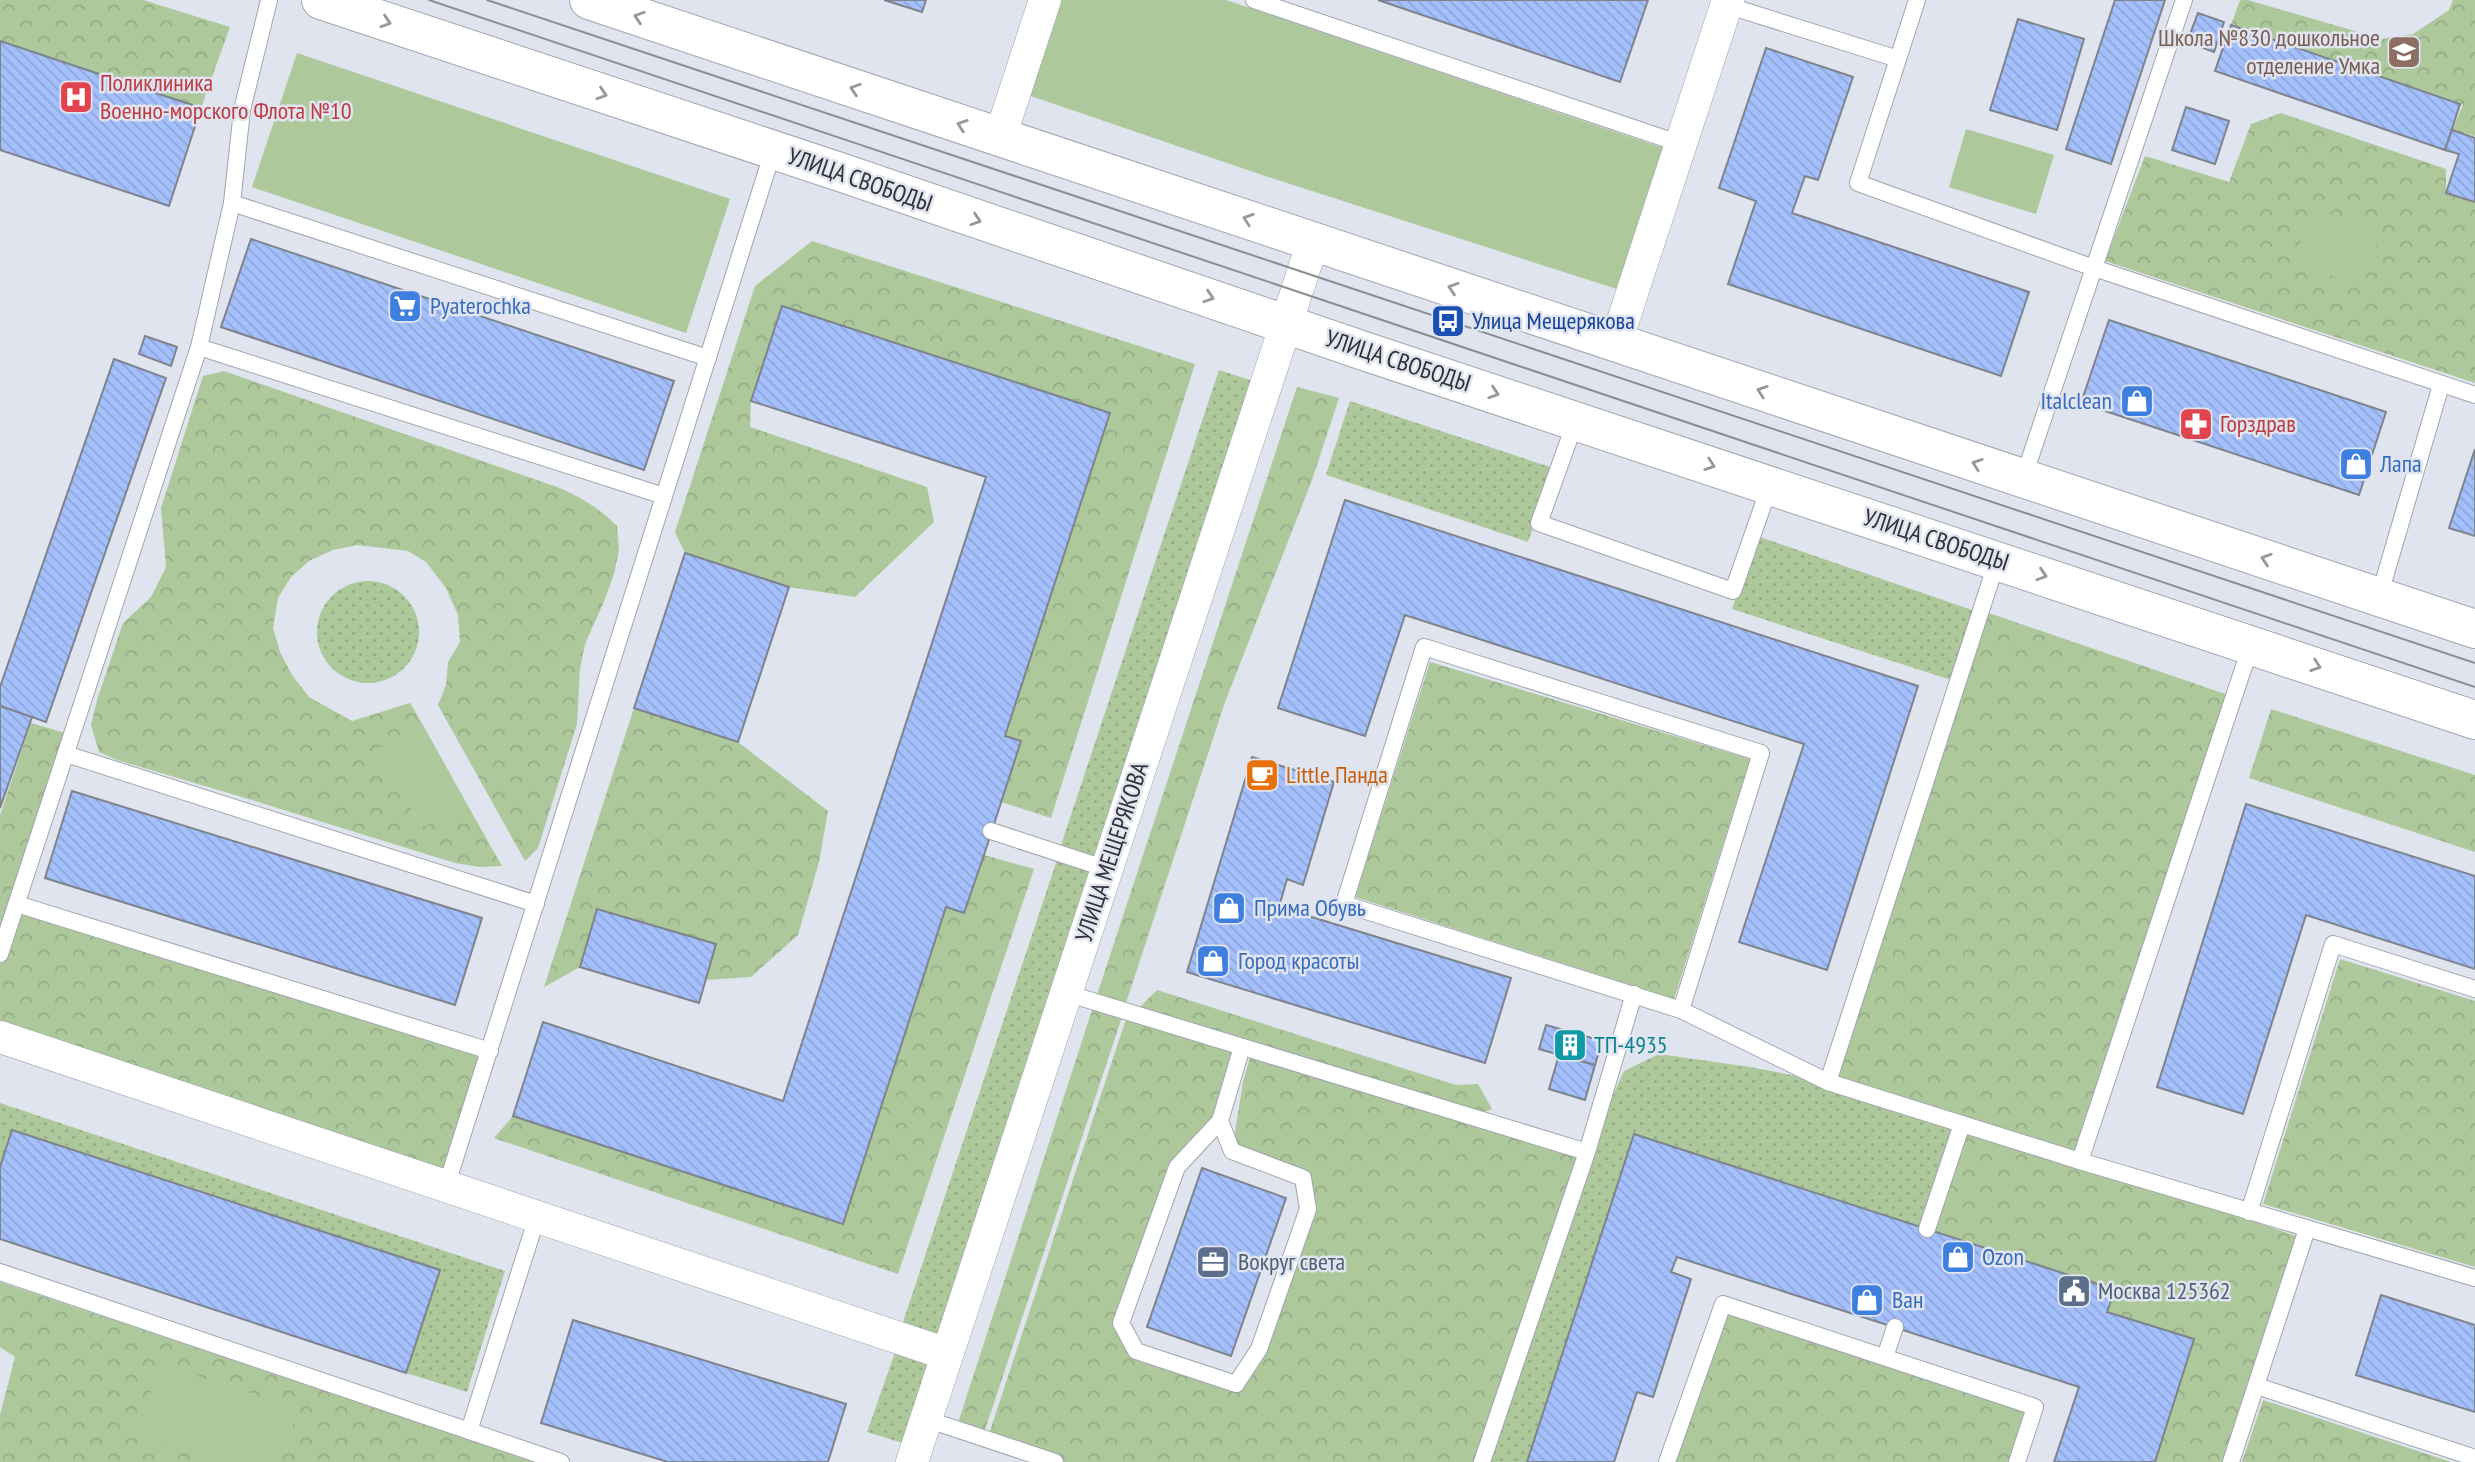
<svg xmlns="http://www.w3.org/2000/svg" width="2475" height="1462" font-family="'PT Sans Narrow',sans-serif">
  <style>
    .grass { fill: url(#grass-dots) }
    .forest { fill: url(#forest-crowns) }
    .park { fill: #adc89b }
    .building { fill: url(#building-back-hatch); stroke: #7f838c; stroke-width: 2 }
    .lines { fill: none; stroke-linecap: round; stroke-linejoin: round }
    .service-casing { stroke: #a0a5ae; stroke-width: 18 }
    .minor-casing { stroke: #a0a5ae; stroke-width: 33 }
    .secondary-casing { stroke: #a0a5ae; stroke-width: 40 }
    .service { stroke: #fff; stroke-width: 16 }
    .minor { stroke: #fff; stroke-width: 32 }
    .secondary { stroke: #fff; stroke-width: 38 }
    .tram { stroke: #8b8e95; stroke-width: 2 }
    .oneway { stroke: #97989a }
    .labels { text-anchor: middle; stroke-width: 5; stroke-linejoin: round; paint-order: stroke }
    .education-label { font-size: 24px; fill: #785e54; stroke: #e0e4ee; text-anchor: end }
    .health-label { font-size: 24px; fill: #be3a42; stroke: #e0e4ee; text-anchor: start }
    .street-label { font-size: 24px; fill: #2f3135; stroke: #e0e4ee }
    .shop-label { font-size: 24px; fill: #366cbe; stroke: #e0e4ee; text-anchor: start }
    .transit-label { font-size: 24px; fill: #164399; stroke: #e0e4ee; text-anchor: start }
    .food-label { font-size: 24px; fill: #c56008; stroke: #e0e4ee; text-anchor: start }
    .culture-label { font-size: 24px; fill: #0d838f; stroke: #e0e4ee; text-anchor: start }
    .service-label { font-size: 24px; fill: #4e5e75; stroke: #e0e4ee; text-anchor: start }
  </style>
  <defs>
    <pattern id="grass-dots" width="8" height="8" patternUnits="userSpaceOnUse" patternTransform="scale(1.75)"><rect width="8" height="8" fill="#adc89b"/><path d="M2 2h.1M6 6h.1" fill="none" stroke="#95ac86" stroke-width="1.8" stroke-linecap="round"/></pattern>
    <pattern id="forest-crowns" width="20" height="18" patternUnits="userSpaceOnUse" patternTransform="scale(1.75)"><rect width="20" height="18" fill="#adc89b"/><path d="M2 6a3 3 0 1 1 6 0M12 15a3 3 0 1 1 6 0" fill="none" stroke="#95ac86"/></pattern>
    <pattern id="building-back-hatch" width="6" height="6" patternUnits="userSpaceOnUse" patternTransform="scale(1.75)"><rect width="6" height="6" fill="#a4c0fc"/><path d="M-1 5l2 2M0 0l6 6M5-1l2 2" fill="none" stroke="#8ea5d9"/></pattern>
  </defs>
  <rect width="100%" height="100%" fill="#e0e4ee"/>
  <!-- grass -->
  <g class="grass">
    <path d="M1219,370L1259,383L1103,859L1061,845Z"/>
    <path d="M1350,401L1553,468L1528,542L1326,475Z"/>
    <path d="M1757,536L1975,611L1951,680L1732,609Z"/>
    <circle cx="368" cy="632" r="51"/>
    <path d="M1057,860L1099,873L944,1346L900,1331Z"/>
    <path d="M1659,1054L1750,1067L1828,1082L1962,1124L1927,1229L1634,1134L1527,1462H1482L1587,1152L1624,1071Z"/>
    <path d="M0,1103L505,1271L467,1392L406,1373L439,1269L13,1130L0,1167Z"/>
    <path d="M898,1344L939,1358L909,1445L867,1432Z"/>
  </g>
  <!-- forest -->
  <g class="forest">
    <path d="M0,0H143L230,27L201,108L0,41Z"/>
    <path d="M2240,0H2248L2382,39L2413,34L2449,10L2453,0H2475V136L2452,130L2463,105L2231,25Z"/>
    <path d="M2281,113L2446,169V193L2475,202V383L2105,261L2145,156L2229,182L2251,124Z"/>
    <path d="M812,241L1195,364L1051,818L1001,802L1020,741L1005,736L1109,413L782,306L751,401L750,427L927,487L934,522L855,597L789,587L685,553L675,532L755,286Z"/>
    <path d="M224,371L557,487C581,497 599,508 617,526L619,550L614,574L605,599L585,644L580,669L577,724L538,848L525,861L438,705L446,685L448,662L460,642L458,615L446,588L426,562L408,551L357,545L333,550L309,561L291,577L278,598L273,628L280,652L292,675L309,697L352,721L410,703L423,725L378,749L422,827L468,806L502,866L480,867L455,863L242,797L117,760L99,752L91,725L97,700L123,623L151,597L166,567L161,508L203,376Z"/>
    <path d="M1297,387L1339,398L1312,480L1225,702L1125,1006L1097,995Z"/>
    <path d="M1986,612L2231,696L2081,1162L2296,1236L2222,1462H2155L2194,1339L2107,1312L2114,1290L1927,1229L1962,1124L1828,1082Z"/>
    <path d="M1430,662L1750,759L1674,999L1355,897Z"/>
    <path d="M634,708L738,742L828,811L819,862L798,935L751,977L705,980L716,944L598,909L580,967L544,987Z"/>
    <path d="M2271,709L2475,775V852L2249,778Z"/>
    <path d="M31,723L65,733L0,930V815Z"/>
    <path d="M984,855L1034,869L898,1274L494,1138L513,1116L843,1223L946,907L964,913Z"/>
    <path d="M17,904L490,1051L446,1187L0,1037V954Z"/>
    <path d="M2340,959L2475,1001V1267L2263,1204Z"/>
    <path d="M1157,990L1456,1085L1478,1084L1492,1109L1479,1114L1137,1010Z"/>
    <path d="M1093,1007L1122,1017L984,1433L958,1423Z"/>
    <path d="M1128,1013L1242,1047L1220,1121L1177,1167L1121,1323L1136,1351L1235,1384L1259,1349L1308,1209L1303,1178L1232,1151L1243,1082L1252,1050L1587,1152L1482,1462H1055L987,1440Z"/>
    <path d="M0,1282L537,1462H0V1415L15,1357L0,1347Z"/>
    <path d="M1723,1304L2035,1407L2017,1462H1667Z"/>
    <path d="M2263,1400L2451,1462H2242Z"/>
  </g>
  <!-- park -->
  <g class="park">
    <path d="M1056,0H1226L1669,150L1623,291L1265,176L1025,94Z"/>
    <path d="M297,53L730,199L686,333L252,187Z"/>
    <path d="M1966,129L2054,155L2036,214L1949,187Z"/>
    <path d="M2312,208L2381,231L2363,286L2294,263Z"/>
    <path d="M423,725L468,806L422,827L377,749Z"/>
    <path d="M160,1364L298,1409L281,1462H218L137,1435Z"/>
  </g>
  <!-- building -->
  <g class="building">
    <path d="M884,0H926L922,12Z"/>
    <path d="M1378,0H1648L1620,82Z"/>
    <path d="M2115,0H2165L2111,164L2066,149Z"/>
    <path d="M2198,13L2224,22L2214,52L2187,42Z"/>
    <path d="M2018,19L2084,39L2057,130L1990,110Z"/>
    <path d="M2231,25L2460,104L2445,150L2215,71Z"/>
    <path d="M0,41L201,108L169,206L0,150Z"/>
    <path d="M1766,48L1853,77L1818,180L1805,176L1792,213L2029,292L2001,376L1728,284L1756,201L1719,188Z"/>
    <path d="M2186,107L2229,121L2215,164L2172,150Z"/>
    <path d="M2452,130L2475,138V202L2446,193L2459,154L2445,150Z"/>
    <path d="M251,239L674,381L644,470L221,327Z"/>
    <path d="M782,306L1110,413L1005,736L1021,741L984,855L964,913L946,907L843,1224L513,1116L543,1022L783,1101L986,477L751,401Z"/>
    <path d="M2109,320L2386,412L2359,495L2081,403Z"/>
    <path d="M145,336L177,347L171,366L139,354Z"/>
    <path d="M114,359L166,378L46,722L0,706V687Z"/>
    <path d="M2475,449V536L2449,528Z"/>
    <path d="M1345,500L1918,686L1827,970L1739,942L1804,744L1405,615L1365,736L1278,708Z"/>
    <path d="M685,553L789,587L738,742L634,708Z"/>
    <path d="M0,706L32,717L0,808Z"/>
    <path d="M1252,757L1334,782L1303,885L1287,879L1279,907L1511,978L1485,1063L1187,972Z"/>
    <path d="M72,791L482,918L455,1005L45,878Z"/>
    <path d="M2246,804L2475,876V969L2306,915L2243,1114L2157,1087Z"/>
    <path d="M597,909L716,944L699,1003L580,967Z"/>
    <path d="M1546,1025L1602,1041L1595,1065L1539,1049Z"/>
    <path d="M1559,1055L1595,1065L1585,1100L1549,1089Z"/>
    <path d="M12,1130L440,1270L406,1373L0,1239V1167Z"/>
    <path d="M1634,1134L2115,1290L2107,1312L2194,1339L2155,1462H2054L2079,1387L1677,1257L1671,1272L1691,1279L1653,1397L1637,1392L1614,1462H1527Z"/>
    <path d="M1202,1168L1286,1198L1231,1356L1147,1327Z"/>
    <path d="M2381,1295L2475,1325V1412L2356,1375Z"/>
    <path d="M573,1320L846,1404L828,1462H668L541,1423Z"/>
  </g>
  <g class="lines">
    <!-- service casing -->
    <g class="service-casing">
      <g id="service">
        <path d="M1254,0L1681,144"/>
        <path d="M1726,5L1898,59L1858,183L2094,268L2475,395"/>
        <path d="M1898,59L1917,0"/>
        <path d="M232,203L708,358"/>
        <path d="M199,347L664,496"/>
        <path d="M1576,420L1539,523L1733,591L1770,485"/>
        <path d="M2023,479L2184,0"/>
        <path d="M2379,597L2441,385"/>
        <path d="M1424,647L1761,753L1681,1010L1344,904Z"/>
        <path d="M66,754L536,904"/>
        <path d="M991,831L1107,869"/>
        <path d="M17,904L490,1051"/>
        <path d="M0,954L199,347L232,203L242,110L269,0"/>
        <path d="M1066,993L1587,1152"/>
        <path d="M1681,1010L1828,1082L2080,1161L2475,1278"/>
        <path d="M1828,1082L1997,561"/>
        <path d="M1220,1121L1177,1167L1121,1323L1136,1351L1236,1384L1259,1349L1308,1209L1303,1178L1232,1151L1220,1121L1242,1047"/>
        <path d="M2080,1161L2251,645"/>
        <path d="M446,1187L773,151"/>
        <path d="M2249,1212L2333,944L2475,989"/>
        <path d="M1927,1229L1962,1124"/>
        <path d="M0,1272L561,1462"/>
        <path d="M1885,1357L1895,1327"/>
        <path d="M2257,1386L2475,1458"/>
        <path d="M926,1419L1055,1462"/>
        <path d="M469,1431L537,1217"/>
        <path d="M1482,1462L1587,1152L1634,994"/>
        <path d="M1667,1462L1723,1304L2035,1407L2017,1462"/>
        <path d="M2231,1462L2307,1229"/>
      </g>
    </g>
    <!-- minor casing -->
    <g class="minor-casing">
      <g id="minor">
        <path d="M1000,137L1045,0"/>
        <path d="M1616,342L1728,0"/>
        <path d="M0,1037L947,1354"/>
        <path d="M912,1462L1313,242"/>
      </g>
    </g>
    <!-- secondary casing -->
    <g class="secondary-casing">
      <g id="secondary">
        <path d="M321,0L843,173L1361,350L2475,720"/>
        <path d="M589,0L2475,629"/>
      </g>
    </g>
    <!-- service -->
    <use href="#service" class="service"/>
    <!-- minor -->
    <use href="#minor" class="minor"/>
    <!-- secondary -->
    <use href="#secondary" class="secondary"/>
    <!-- tram -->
    <g class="tram">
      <path d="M429,0L2475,687"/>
      <path d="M487,0L2475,663"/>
    </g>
  </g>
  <!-- one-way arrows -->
  <defs><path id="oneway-chevron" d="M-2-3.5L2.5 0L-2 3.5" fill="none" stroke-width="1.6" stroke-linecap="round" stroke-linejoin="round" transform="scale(1.75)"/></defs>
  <g class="oneway">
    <use href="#oneway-chevron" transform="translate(639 17) rotate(-162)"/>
    <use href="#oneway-chevron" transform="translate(386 22) rotate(18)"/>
    <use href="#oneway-chevron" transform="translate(855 89) rotate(-162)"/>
    <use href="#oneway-chevron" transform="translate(602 94) rotate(18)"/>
    <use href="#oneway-chevron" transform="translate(962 125) rotate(-161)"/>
    <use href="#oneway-chevron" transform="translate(1248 219) rotate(-161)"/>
    <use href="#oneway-chevron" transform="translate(976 220) rotate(18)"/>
    <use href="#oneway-chevron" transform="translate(1453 288) rotate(-162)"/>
    <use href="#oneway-chevron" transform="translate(1209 297) rotate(18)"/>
    <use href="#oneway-chevron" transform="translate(1762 391) rotate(-161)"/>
    <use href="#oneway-chevron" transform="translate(1494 393) rotate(18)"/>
    <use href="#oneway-chevron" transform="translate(1977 464) rotate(-161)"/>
    <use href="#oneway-chevron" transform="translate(1710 465) rotate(19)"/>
    <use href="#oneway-chevron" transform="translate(2266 559) rotate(-162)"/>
    <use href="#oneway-chevron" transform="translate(2042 575) rotate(18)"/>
    <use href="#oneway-chevron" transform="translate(2316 666) rotate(19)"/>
  </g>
  <!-- icons -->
  <defs>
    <g id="school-square" transform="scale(1.75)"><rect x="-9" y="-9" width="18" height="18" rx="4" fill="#8d6e63" stroke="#e0e4ee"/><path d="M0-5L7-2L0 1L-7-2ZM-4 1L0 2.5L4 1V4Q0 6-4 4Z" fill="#fff"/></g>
    <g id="hospital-square" transform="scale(1.75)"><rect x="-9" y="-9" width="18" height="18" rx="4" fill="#e0444e" stroke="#e0e4ee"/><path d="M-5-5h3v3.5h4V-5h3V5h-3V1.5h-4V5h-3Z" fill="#fff"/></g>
    <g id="supermarket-square" transform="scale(1.75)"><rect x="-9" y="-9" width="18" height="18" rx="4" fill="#3f7fe0" stroke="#e0e4ee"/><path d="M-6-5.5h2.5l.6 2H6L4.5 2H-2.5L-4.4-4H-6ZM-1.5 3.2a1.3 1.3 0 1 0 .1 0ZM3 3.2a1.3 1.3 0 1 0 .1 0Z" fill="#fff"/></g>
    <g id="bus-square" transform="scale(1.75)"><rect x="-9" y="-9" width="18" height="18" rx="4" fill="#1a4fb4" stroke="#e0e4ee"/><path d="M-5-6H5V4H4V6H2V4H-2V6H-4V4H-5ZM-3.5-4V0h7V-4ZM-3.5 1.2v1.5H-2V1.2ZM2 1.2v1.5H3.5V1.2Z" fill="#fff"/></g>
    <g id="shop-square" transform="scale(1.75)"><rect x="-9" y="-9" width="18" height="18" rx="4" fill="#3f7fe0" stroke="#e0e4ee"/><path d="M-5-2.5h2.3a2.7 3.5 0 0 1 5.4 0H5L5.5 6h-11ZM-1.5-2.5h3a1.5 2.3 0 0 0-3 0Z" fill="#fff"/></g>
    <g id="pharmacy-square" transform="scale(1.75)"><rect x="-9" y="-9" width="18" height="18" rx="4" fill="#e0444e" stroke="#e0e4ee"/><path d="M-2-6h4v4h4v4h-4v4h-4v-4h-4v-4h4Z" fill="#fff"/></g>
    <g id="cafe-square" transform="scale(1.75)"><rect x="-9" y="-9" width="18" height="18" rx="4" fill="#e8710a" stroke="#e0e4ee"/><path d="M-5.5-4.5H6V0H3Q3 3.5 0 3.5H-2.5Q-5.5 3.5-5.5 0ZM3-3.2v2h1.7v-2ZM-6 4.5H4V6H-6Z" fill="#fff"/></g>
    <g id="building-square" transform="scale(1.75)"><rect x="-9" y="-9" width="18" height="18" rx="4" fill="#0f9aa8" stroke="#e0e4ee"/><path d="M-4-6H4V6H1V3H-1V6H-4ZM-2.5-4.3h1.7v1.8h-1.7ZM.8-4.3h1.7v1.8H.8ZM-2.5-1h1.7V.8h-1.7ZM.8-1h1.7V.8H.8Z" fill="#fff"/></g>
    <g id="office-square" transform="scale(1.75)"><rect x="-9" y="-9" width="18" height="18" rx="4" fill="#5c6f8a" stroke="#e0e4ee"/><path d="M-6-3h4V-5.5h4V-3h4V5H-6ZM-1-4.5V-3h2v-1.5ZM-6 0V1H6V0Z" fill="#fff"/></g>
    <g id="civic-square" transform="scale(1.75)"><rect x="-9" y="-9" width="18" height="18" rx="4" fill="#5c6f8a" stroke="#e0e4ee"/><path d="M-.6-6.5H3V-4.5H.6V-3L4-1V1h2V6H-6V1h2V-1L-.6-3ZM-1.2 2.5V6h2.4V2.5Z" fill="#fff"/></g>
  </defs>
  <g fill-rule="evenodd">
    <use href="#school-square" x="2404" y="52"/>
    <use href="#hospital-square" x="76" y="97"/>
    <use href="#supermarket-square" x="405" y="306"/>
    <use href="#bus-square" x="1448" y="321"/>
    <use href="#shop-square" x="2137" y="401"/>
    <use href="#pharmacy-square" x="2196" y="424"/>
    <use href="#shop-square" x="2356" y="464"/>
    <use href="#cafe-square" x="1262" y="775"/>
    <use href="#shop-square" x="1229" y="908"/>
    <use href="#shop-square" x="1213" y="961"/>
    <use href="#building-square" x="1570" y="1045"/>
    <use href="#shop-square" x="1958" y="1257"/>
    <use href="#office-square" x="1213" y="1262"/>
    <use href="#civic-square" x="2074" y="1291"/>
    <use href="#shop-square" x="1867" y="1300"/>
  </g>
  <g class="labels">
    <!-- education labels -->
    <g class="education-label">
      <text x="2380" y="46">Школа №830 дошкольное<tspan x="2380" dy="28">отделение Умка</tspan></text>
    </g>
    <!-- health labels -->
    <g class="health-label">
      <text x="100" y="91">Поликлиника<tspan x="100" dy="28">Военно-морского Флота №10</tspan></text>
      <text x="2220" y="432">Горздрав</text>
    </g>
    <!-- street labels -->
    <g class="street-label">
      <text transform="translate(860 180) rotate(19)" y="8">УЛИЦА СВОБОДЫ</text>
      <text transform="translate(1398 361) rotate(18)" y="8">УЛИЦА СВОБОДЫ</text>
      <text transform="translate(1936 540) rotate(18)" y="8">УЛИЦА СВОБОДЫ</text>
      <text transform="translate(1112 852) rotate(-72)" y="8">УЛИЦА МЕЩЕРЯКОВА</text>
    </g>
    <!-- shop labels -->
    <g class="shop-label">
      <text x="430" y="314">Pyaterochka</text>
      <text x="2112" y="409" text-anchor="end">Italclean</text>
      <text x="2380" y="472">Лапа</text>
      <text x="1254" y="916">Прима Обувь</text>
      <text x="1238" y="969">Город красоты</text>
      <text x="1982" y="1265">Ozon</text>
      <text x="1892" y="1308">Ван</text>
    </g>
    <!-- transit labels -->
    <g class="transit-label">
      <text x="1472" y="329">Улица Мещерякова</text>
    </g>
    <!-- food labels -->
    <g class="food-label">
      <text x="1286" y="783">Little Панда</text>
    </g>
    <!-- culture labels -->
    <g class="culture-label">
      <text x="1594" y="1053">ТП-4935</text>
    </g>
    <!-- service labels -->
    <g class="service-label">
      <text x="1238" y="1270">Вокруг света</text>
      <text x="2098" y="1299">Москва 125362</text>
    </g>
  </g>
</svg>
